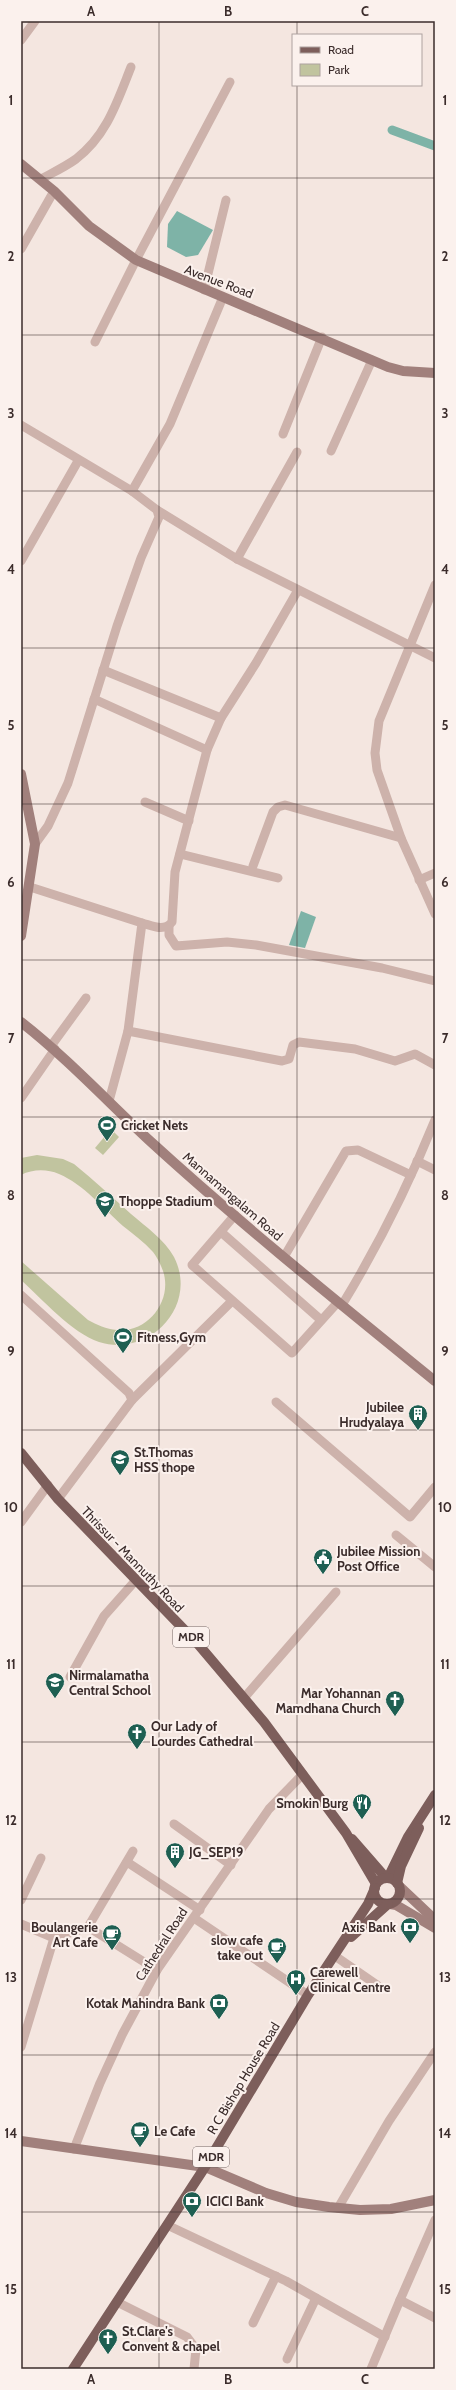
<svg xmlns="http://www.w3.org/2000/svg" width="456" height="2390" font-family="Cabin,sans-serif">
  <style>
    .green { fill: #c1c49f }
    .water { fill: #7eb3a7 }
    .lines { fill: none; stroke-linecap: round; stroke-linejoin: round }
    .canal { stroke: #7eb3a7; stroke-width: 9 }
    .street { stroke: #cdb2ab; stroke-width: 9 }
    .secondary { stroke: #a1807c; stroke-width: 10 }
    .primary { stroke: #7d5e5b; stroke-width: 10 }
    .grid { fill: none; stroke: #3b2c2b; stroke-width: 1; stroke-opacity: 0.55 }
    .labels { text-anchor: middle; stroke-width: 4; stroke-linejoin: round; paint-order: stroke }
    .shield { fill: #fbf1ed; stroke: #756765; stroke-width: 1 }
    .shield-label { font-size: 12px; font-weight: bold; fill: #3b2c2b }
    .street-label { font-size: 13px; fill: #3b2c2b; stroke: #fbf1ed }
    .poi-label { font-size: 13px; font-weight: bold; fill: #3b2c2b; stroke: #fbf1ed; text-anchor: start }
    .neatline { fill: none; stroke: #3b2c2b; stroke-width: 1.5 }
    .grid-label { font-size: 13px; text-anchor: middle; font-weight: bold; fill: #3b2c2b }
  </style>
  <rect width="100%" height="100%" fill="#f4e6e0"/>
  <!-- green -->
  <g class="green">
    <path d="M111,1129L119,1137L103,1155L95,1148Z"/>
    <path d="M37,1155L63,1159L74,1164C94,1180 112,1197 131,1214C146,1227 164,1239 174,1257C199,1306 149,1358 99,1342C72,1333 42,1299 21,1280V1261L88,1320C97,1325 106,1329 117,1330C148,1333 173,1300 163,1271C161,1265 157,1257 153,1252C144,1242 133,1234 123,1226C104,1209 83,1184 59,1174C47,1169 33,1169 21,1175V1158Z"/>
  </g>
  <!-- water -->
  <g class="water">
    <path d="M177,211L213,230L198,255L186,257L167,247L168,224Z"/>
    <path d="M301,911L316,917L305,948L289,945Z"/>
  </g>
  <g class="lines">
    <!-- canal -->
    <path class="canal" d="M392,130L435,146"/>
    <!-- street -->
    <g class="street">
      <path d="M21,40L35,21"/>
      <path d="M41,179C52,173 65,167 76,159C107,135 117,102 131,67"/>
      <path d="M21,249L54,191"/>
      <path d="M204,290L226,200"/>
      <path d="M95,342L136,260L230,82"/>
      <path d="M21,425L132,491L157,510L159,517L141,558L117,626L68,783L48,826L35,844"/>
      <path d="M283,434L322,337"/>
      <path d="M331,451L372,360"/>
      <path d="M132,491L170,424L223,297"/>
      <path d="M157,510L237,559L435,658"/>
      <path d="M237,559L297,452"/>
      <path d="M21,561L78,461"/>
      <path d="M435,585L379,721L375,753L377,770L401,838L435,914"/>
      <path d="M103,670L221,718"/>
      <path d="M94,699L207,750"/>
      <path d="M145,802L189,821"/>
      <path d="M180,854L278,878"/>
      <path d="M253,866L273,812L278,807L285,805L401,838"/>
      <path d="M419,880L435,873"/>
      <path d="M30,887L142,923L128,1031L109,1101"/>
      <path d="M142,923C153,926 164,932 172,922L175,872L207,750L221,718L256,663L298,590"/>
      <path d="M169,926V935L176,946L227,942L256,945L382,968L435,981"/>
      <path d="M128,1031L282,1061L289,1059L293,1045L299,1042L355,1049L395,1061L415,1054L435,1065"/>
      <path d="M51,1046L86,998"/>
      <path d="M21,1098L55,1049"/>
      <path d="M417,1161L435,1170"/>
      <path d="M235,1215L192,1265L292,1353L338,1302"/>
      <path d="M221,1232L321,1320"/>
      <path d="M284,1257L346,1151L358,1150L411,1175"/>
      <path d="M21,1295L129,1393L132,1400L58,1499"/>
      <path d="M342,1305C378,1246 409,1184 435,1120"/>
      <path d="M132,1400L232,1301"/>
      <path d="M276,1402L410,1517L435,1487"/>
      <path d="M21,1522L48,1485"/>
      <path d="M396,1535L435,1567"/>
      <path d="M70,1677L104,1616L136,1580"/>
      <path d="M244,1698L336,1592"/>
      <path d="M174,1824L231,1865"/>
      <path d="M127,1862L200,1910"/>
      <path d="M21,1900L41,1858"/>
      <path d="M194,1918L308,1995"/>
      <path d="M21,1924L54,1938L88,1927L133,1851"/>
      <path d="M88,1927L157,1970"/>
      <path d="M335,1956L377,1985"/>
      <path d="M21,2047L54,1938"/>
      <path d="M74,2149L100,2083L122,2035L157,1970L269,1809L303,1774"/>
      <path d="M338,2208L389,2121L435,2052"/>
      <path d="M435,2220L400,2300L435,2318"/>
      <path d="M167,2225L286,2281L385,2337"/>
      <path d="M117,2302L187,2337L196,2349L194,2369"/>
      <path d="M253,2323L276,2276"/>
      <path d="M287,2359L316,2298"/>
      <path d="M371,2369L400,2300"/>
    </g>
    <!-- secondary -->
    <g class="secondary">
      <path d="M21,164L54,191L89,226L136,260L388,367L403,371L435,373"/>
      <path d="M21,774L35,844L21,936"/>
      <path d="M21,1022C67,1058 107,1101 150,1141C242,1225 339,1303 435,1381"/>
      <path d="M400,1887L435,1920"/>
      <path d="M390,1904L396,1905L435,1928"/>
      <path d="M21,2141L205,2167L266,2193L296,2202L329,2207L360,2210L391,2209L435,2200"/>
    </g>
    <!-- primary -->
    <g class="primary">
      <path d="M21,1453L58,1499L198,1644L264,1722L346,1833L376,1884"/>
      <path d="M352,1839L386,1878"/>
      <path d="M388,1878L408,1837L435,1795"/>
      <circle cx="387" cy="1891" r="13"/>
      <path d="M397,1883L401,1866L419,1828"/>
      <path d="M351,1937L388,1904"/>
      <path d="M73,2369L205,2167L308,1995L368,1904L375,1888"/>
    </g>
  </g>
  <!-- grid -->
  <path class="grid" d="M159,21V2369M297,21V35M297,85V2369M21,178H435M21,335H435M21,491H435M21,648H435M21,804H435M21,960H435M21,1117H435M21,1273H435M21,1430H435M21,1586H435M21,1742H435M21,1899H435M21,2055H435M21,2212H435"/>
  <!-- icons -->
  <defs>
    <g id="stadium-pin" transform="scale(1)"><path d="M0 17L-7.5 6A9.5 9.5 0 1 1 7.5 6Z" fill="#1e5f52" stroke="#fbf1ed"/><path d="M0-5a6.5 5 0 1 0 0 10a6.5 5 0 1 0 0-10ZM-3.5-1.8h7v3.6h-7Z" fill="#fff"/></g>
    <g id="school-pin" transform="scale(1)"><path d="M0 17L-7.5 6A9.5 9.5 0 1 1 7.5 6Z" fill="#1e5f52" stroke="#fbf1ed"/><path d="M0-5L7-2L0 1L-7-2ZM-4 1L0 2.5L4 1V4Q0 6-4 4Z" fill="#fff"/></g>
    <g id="building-pin" transform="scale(1)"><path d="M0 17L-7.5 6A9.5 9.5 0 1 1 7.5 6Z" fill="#1e5f52" stroke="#fbf1ed"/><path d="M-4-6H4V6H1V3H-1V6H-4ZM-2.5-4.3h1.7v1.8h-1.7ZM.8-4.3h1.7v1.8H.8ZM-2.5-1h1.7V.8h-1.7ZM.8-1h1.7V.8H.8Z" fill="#fff"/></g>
    <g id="civic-pin" transform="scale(1)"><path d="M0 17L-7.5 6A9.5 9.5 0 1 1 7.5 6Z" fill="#1e5f52" stroke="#fbf1ed"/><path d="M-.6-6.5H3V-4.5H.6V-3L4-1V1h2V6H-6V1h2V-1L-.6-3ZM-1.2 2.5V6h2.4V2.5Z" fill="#fff"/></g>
    <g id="church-pin" transform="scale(1)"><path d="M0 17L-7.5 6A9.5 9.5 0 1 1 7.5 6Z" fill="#1e5f52" stroke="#fbf1ed"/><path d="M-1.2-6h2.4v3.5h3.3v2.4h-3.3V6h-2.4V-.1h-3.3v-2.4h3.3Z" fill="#fff"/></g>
    <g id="restaurant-pin" transform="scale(1)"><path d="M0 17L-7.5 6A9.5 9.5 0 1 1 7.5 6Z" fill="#1e5f52" stroke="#fbf1ed"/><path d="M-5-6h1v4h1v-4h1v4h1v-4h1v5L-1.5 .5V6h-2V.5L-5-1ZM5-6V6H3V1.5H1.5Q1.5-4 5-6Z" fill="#fff"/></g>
    <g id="bank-pin" transform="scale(1)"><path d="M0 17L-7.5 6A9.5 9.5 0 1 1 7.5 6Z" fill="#1e5f52" stroke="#fbf1ed"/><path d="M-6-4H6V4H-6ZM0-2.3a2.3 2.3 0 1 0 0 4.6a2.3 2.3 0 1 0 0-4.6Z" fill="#fff"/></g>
    <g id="cafe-pin" transform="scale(1)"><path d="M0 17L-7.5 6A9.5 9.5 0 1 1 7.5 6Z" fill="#1e5f52" stroke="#fbf1ed"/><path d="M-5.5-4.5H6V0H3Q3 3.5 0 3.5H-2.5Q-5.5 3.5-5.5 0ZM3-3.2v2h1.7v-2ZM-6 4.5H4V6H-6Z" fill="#fff"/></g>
    <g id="hospital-pin" transform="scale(1)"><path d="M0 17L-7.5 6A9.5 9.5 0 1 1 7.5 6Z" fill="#1e5f52" stroke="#fbf1ed"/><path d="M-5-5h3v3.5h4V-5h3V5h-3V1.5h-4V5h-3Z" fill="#fff"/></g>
  </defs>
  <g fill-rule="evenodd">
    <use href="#stadium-pin" x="107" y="1125"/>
    <use href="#school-pin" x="105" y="1201"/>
    <use href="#stadium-pin" x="123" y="1337"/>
    <use href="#building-pin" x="418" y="1414"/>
    <use href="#school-pin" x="120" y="1459"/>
    <use href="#civic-pin" x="323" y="1558"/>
    <use href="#school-pin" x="55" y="1682"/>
    <use href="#church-pin" x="395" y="1700"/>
    <use href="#church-pin" x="137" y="1733"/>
    <use href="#restaurant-pin" x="362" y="1803"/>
    <use href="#building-pin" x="175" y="1852"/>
    <use href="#bank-pin" x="410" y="1927"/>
    <use href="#cafe-pin" x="112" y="1934"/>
    <use href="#cafe-pin" x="277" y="1947"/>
    <use href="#hospital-pin" x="296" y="1979"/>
    <use href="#bank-pin" x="219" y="2003"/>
    <use href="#cafe-pin" x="140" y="2131"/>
    <use href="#bank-pin" x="192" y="2201"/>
    <use href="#church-pin" x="108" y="2338"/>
  </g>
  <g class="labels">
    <!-- shield labels -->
    <g class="shield">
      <rect x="173" y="1627" width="36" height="20" rx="3"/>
      <rect x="193" y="2147" width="36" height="20" rx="3"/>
    </g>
    <g class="shield-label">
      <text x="191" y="1641">MDR</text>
      <text x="211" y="2161">MDR</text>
    </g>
    <!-- street labels -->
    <g class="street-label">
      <text transform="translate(219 281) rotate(21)" y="5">Avenue Road</text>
      <text transform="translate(233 1196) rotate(41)" y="5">Mannamangalam Road</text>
      <text transform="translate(133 1559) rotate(46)" y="5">Thrissur - Mannuthy Road</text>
      <text transform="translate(161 1944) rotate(-57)" y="5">Cathedral Road</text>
      <text transform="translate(243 2078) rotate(-59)" y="5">R C Bishop House Road</text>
    </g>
    <!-- poi labels -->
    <g class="poi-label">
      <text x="121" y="1130">Cricket Nets</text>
      <text x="119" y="1206">Thoppe Stadium</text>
      <text x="137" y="1342">Fitness,Gym</text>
      <text x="404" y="1412" text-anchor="end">Jubilee<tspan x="404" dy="15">Hrudyalaya</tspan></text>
      <text x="134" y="1457">St.Thomas<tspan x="134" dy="15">HSS thope</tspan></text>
      <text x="337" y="1556">Jubilee Mission<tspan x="337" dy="15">Post Office</tspan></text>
      <text x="69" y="1680">Nirmalamatha<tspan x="69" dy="15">Central School</tspan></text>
      <text x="381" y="1698" text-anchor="end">Mar Yohannan<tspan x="381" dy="15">Mamdhana Church</tspan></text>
      <text x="151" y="1731">Our Lady of<tspan x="151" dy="15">Lourdes Cathedral</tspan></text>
      <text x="348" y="1808" text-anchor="end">Smokin Burg</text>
      <text x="189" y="1857">JG_SEP19</text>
      <text x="98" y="1932" text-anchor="end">Boulangerie<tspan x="98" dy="15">Art Cafe</tspan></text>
      <text x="396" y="1932" text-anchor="end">Axis Bank</text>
      <text x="263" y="1945" text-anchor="end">slow cafe<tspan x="263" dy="15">take out</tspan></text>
      <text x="310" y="1977">Carewell<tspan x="310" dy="15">Clinical Centre</tspan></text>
      <text x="205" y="2008" text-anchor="end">Kotak Mahindra Bank</text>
      <text x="154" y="2136">Le Cafe</text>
      <text x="206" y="2206">ICICI Bank</text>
      <text x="122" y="2336">St.Clare's<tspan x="122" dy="15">Convent &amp; chapel</tspan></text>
    </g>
  </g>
  <!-- border -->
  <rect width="456" height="2390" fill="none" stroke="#fbf1ed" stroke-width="44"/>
  <!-- legend -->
  <rect x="292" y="34" width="130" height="52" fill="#fbf1ed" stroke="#aea29f"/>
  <rect x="300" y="47" width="20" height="6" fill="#7d5e5b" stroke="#aea29f"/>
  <text x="328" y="54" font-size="12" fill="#3b2c2b">Road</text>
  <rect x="300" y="64" width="20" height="12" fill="#c1c49f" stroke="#aea29f"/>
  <text x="328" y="74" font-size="12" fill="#3b2c2b">Park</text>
  <rect x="22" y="22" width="412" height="2346" class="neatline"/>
  <g class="grid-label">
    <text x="91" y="16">A</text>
    <text x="228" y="16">B</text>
    <text x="365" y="16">C</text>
    <text x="11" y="105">1</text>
    <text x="445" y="105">1</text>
    <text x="11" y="261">2</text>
    <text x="445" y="261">2</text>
    <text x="11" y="418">3</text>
    <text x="445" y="418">3</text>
    <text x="11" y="574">4</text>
    <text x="445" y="574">4</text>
    <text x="11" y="730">5</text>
    <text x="445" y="730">5</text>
    <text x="11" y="887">6</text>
    <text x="445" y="887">6</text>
    <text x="11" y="1043">7</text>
    <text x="445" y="1043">7</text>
    <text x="11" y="1200">8</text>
    <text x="445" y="1200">8</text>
    <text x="11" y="1356">9</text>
    <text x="445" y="1356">9</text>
    <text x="11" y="1512">10</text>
    <text x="445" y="1512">10</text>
    <text x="11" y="1669">11</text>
    <text x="445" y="1669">11</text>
    <text x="11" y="1825">12</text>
    <text x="445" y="1825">12</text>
    <text x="11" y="1982">13</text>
    <text x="445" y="1982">13</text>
    <text x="11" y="2138">14</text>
    <text x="445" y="2138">14</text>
    <text x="11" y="2294">15</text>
    <text x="445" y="2294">15</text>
    <text x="91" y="2384">A</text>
    <text x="228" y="2384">B</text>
    <text x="365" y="2384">C</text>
  </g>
</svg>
